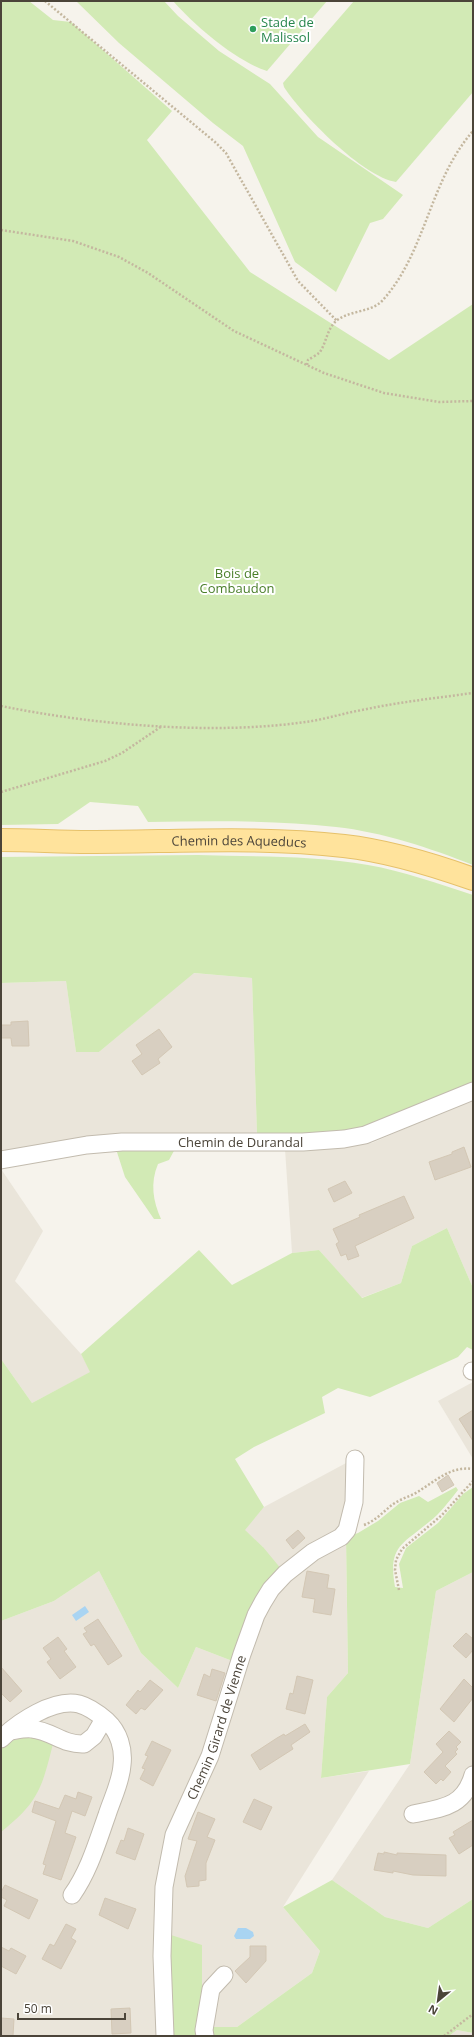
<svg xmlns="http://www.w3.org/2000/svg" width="474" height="2037" font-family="'Open Sans',sans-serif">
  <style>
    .residential { fill: #eae5da }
    .green { fill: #d2eab5 }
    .water { fill: #a9d4f2 }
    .building { fill: #d8cfc1; stroke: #d3c7b4 }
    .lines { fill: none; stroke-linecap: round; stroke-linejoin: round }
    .minor-casing { stroke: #c2bbae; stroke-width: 19 }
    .major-casing { stroke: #e6c16a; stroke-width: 24 }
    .path { stroke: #c4b79f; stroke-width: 2.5; stroke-dasharray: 2 2; stroke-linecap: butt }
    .minor { stroke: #fff; stroke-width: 17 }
    .major { stroke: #ffe39c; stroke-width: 22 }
    .leisure-dot { fill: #2e9e5b; stroke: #fff; stroke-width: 1.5 }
    .labels { text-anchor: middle; stroke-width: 4; stroke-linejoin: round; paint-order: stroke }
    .leisure-label { font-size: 13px; fill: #27864d; stroke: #fff; text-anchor: start }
    .park-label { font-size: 13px; fill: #4a7f2a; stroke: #fff }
    .street-label { font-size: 13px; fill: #4b4439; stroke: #fff }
  </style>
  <rect width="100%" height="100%" fill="#f6f3ec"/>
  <!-- residential -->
  <g class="residential">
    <path d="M193,973L252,978L257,1134H119L59,1143L1,1155V983L66,981L76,1052H99Z"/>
    <path d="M473,1099V1288L447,1228L412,1246L401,1283L361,1298L319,1250L292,1253L285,1149H322L372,1143Z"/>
    <path d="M1,1169L43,1231L15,1281L81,1354L91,1372L32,1403L1,1359Z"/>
    <path d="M473,1382V1459L438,1401Z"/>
    <path d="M348,1462L346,1545L348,1673L327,1697L321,1778L369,1771L283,1907L320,1951L312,1973L237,2027H202L171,1935L170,1889L177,1842L215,1765L263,1547L244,1530L264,1507Z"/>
    <path d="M99,1571L141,1653L178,1688L196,1647L235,1662L202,1760L165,1850L170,2036H1V1621L54,1601Z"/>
    <path d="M473,1572V1899L428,1928L385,1917L332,1880L410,1764L436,1591Z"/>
    <path d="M457,2030L473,2033V2036H449Z"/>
  </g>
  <!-- green -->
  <g class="green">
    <path d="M1,1H29L53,20L71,22L172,111L147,140L250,272L389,360L473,304V865C430,848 382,832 336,827C273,820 211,821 148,822L138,806L90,802L58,824L1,825Z"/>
    <path d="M76,1H164L178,16L219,51L270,84L318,137L403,195L383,219L370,223L336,292L295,262L243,146L213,123L119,43Z"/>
    <path d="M173,1H327L267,71C236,61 195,26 173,1Z"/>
    <path d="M354,1H473V92L396,182C363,177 302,115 284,87L283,83Z"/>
    <path d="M198,855C255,857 312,855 368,865C403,871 439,884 473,895V1084L370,1126L323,1134H257L252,978L194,973L99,1052H76L66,981L1,983V857Z"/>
    <path d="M176,1147L169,1160L158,1164C150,1183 153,1201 161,1219H154L125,1177L116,1149Z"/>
    <path d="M447,1228L473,1288V1350L467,1347L458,1357L370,1397L338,1388L322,1397L325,1413L254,1447L235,1459L264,1507L245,1530L263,1547L282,1570L235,1662L196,1647L178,1688L141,1653L99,1571L54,1601L1,1621V1359L32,1403L90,1372L81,1354L199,1250L232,1285L292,1253L319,1250L362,1298L401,1283L412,1246Z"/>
    <path d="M456,1487L458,1490C449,1501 441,1513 429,1522C401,1545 388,1547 395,1587L403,1588L399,1564L406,1548L438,1523L463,1494L473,1487V1572L436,1591L410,1764L321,1778L327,1697L348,1673L346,1537L358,1533L378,1521L400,1503L419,1496L428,1502Z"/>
    <path d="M35,1735L54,1740C42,1787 40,1801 1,1832V1747L6,1742Z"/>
    <path d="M332,1880L385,1917L428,1928L473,1899V2033L457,2030L449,2036H170L166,1990L171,1935L202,1945V2027H237L312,1973L320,1951L283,1907Z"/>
  </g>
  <!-- water -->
  <g class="water">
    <path d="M85,1606L89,1612L76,1621L72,1615Z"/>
    <path d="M238,1928H246L253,1932L254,1936L250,1939H236L234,1936Z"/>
  </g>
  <!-- building -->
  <g class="building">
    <path d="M28,1021L29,1046H12L11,1038H1V1025H11V1022Z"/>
    <path d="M159,1029L172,1047L158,1059L160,1063L142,1075L132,1061L142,1054L136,1045Z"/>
    <path d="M464,1147L471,1167L435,1180L429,1162L452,1154V1152Z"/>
    <path d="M345,1181L352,1193L334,1202L328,1189Z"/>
    <path d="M404,1196L414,1218L355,1246L359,1256L348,1260L346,1254L341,1256L336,1244L339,1242L333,1229L360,1217L359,1215Z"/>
    <path d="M473,1410V1441L459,1419Z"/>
    <path d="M448,1475L454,1485L442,1492L437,1483Z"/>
    <path d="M298,1530L305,1538L293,1549L286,1540Z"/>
    <path d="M307,1571L329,1575L327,1588L335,1589L331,1615L313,1612L315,1599L302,1597Z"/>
    <path d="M98,1619L122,1656L108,1665L94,1644L91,1646L83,1634L87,1632L84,1628Z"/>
    <path d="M466,1633L473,1639V1650L466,1658L453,1646Z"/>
    <path d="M58,1637L67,1649L64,1651L76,1667L60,1679L47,1662L51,1659L43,1648Z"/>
    <path d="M1,1667L22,1691L10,1702L1,1693Z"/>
    <path d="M212,1669L225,1673L216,1701L197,1695L204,1674L210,1677Z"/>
    <path d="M297,1676L313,1680L305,1714L286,1709L290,1693L293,1694Z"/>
    <path d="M464,1679L473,1688V1698L454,1722L440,1709Z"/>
    <path d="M150,1680L163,1690L145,1710L141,1708L136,1714L126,1705L138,1690L140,1692Z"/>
    <path d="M305,1724L310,1732L291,1745L293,1749L260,1770L251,1755L277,1738L284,1734L285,1736Z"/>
    <path d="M449,1731L461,1742L456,1747L458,1749L455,1752L457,1754L445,1766L451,1772L443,1781L441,1779L436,1784L424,1772L443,1752L436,1744Z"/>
    <path d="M152,1741L171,1750L153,1786L140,1779L145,1769L142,1768L148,1756L145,1755Z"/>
    <path d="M78,1792L92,1797L85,1816L72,1811L65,1833L76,1837L61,1880L43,1874L46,1865L43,1864L56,1821L32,1812L35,1801L59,1809L65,1795L76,1799Z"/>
    <path d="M254,1799L272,1807L261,1830L243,1822Z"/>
    <path d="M198,1812L215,1819L207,1837L215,1840L206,1863V1880L199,1881V1886L187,1887L185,1876L197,1841L188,1839Z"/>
    <path d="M473,1820V1845L459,1854L449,1838L455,1835L453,1832Z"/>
    <path d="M128,1828L144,1834L135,1860L116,1853L121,1840L124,1841Z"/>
    <path d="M384,1852L397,1855V1853L446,1855V1876L413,1875L393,1871V1873L374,1870L378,1853L384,1854Z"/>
    <path d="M5,1885L38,1900L29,1919L4,1906L7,1900L1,1897V1892Z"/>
    <path d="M105,1898L136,1909L128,1929L99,1915Z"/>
    <path d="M66,1924L76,1929L71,1938L76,1941L61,1969L42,1959L50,1944L54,1946Z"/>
    <path d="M250,1946H266V1961L246,1983L235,1971L250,1957Z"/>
    <path d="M1,1947L9,1951L11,1948L26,1956L16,1974L1,1966Z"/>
    <path d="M130,2008L131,2033L112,2034L111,2009Z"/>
    <path d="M1,2018L14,2019L13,2036H1Z"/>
  </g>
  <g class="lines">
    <!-- minor casing -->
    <g class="minor-casing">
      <g id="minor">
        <path id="s1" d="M1,1160L87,1145L122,1142H303L344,1139L365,1135L473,1091"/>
        <path d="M472,1371H473"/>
        <path d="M10,1731C17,1730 26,1728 32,1729C52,1731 63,1745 84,1744L94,1736L104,1719"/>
        <path d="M1,1739C18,1722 54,1698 79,1704C90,1707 99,1714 107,1721C119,1732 124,1749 122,1765C121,1782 112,1799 107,1815C97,1843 89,1871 72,1895"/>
        <path d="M413,1814C442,1808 464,1807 473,1775"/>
        <path id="s2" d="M165,2036L162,1956L164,1887L174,1835L210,1756L242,1654L256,1615L263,1602L271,1589L285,1574L313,1552L341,1537L347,1530L354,1502L355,1459"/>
        <path d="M205,2036L204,2030L211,1989L224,1975"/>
      </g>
    </g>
    <!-- major casing -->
    <g class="major-casing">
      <g id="major">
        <path id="s3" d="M1,840C30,840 60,842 89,842C174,842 259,836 344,846C388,851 431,864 473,879"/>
      </g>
    </g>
    <!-- path -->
    <g class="path">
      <path d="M45,1L215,142L226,153L298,281L337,321"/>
      <path d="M1,230L73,241L119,257L148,273L234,331L324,373L384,393L439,402L473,401"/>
      <path d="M307,365L308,360C311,358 317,355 320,352C326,343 327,330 335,322C348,310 370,313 382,301C426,253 429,181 473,131"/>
      <path d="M1,706C95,725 217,736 312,721C329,718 345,713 362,710C399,702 436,698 473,693"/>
      <path d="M1,792L105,761L122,753L162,726"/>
      <path d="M364,1525C375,1521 383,1512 392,1505C401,1498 413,1496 422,1489C438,1479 452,1466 473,1469"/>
      <path d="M399,1590L395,1570L396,1560L402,1549L442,1515L473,1481"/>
      <path d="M444,2036L473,2014"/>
    </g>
    <!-- minor -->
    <use href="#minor" class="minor"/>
    <!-- major -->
    <use href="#major" class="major"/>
  </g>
  <!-- markers -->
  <circle class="leisure-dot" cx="253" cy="29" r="4"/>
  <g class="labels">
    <!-- leisure labels -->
    <g class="leisure-label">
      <text x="261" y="27">Stade de<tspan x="261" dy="15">Malissol</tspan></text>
    </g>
    <!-- park labels -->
    <g class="park-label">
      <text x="237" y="578">Bois de<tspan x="237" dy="15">Combaudon</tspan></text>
    </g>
    <!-- street labels -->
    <g class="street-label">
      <text dy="5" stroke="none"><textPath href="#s3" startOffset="238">Chemin des Aqueducs</textPath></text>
      <text dy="5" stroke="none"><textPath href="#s1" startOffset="241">Chemin de Durandal</textPath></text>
      <text dy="5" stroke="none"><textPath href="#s2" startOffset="318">Chemin Girard de Vienne</textPath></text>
    </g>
  </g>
  <!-- border -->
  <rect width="474" height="2037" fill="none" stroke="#4b4439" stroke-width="4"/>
  <!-- north arrow -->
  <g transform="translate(438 2001) rotate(209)" stroke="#ffffff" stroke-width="3" paint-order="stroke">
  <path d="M0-3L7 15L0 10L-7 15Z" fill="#4b4439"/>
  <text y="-6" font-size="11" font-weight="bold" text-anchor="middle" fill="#4b4439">N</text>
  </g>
  <!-- scale -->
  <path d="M18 2013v6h107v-6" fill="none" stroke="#4b4439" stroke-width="2"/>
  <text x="24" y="2013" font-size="12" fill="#4b4439" stroke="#ffffff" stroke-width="3" paint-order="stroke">50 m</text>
</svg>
